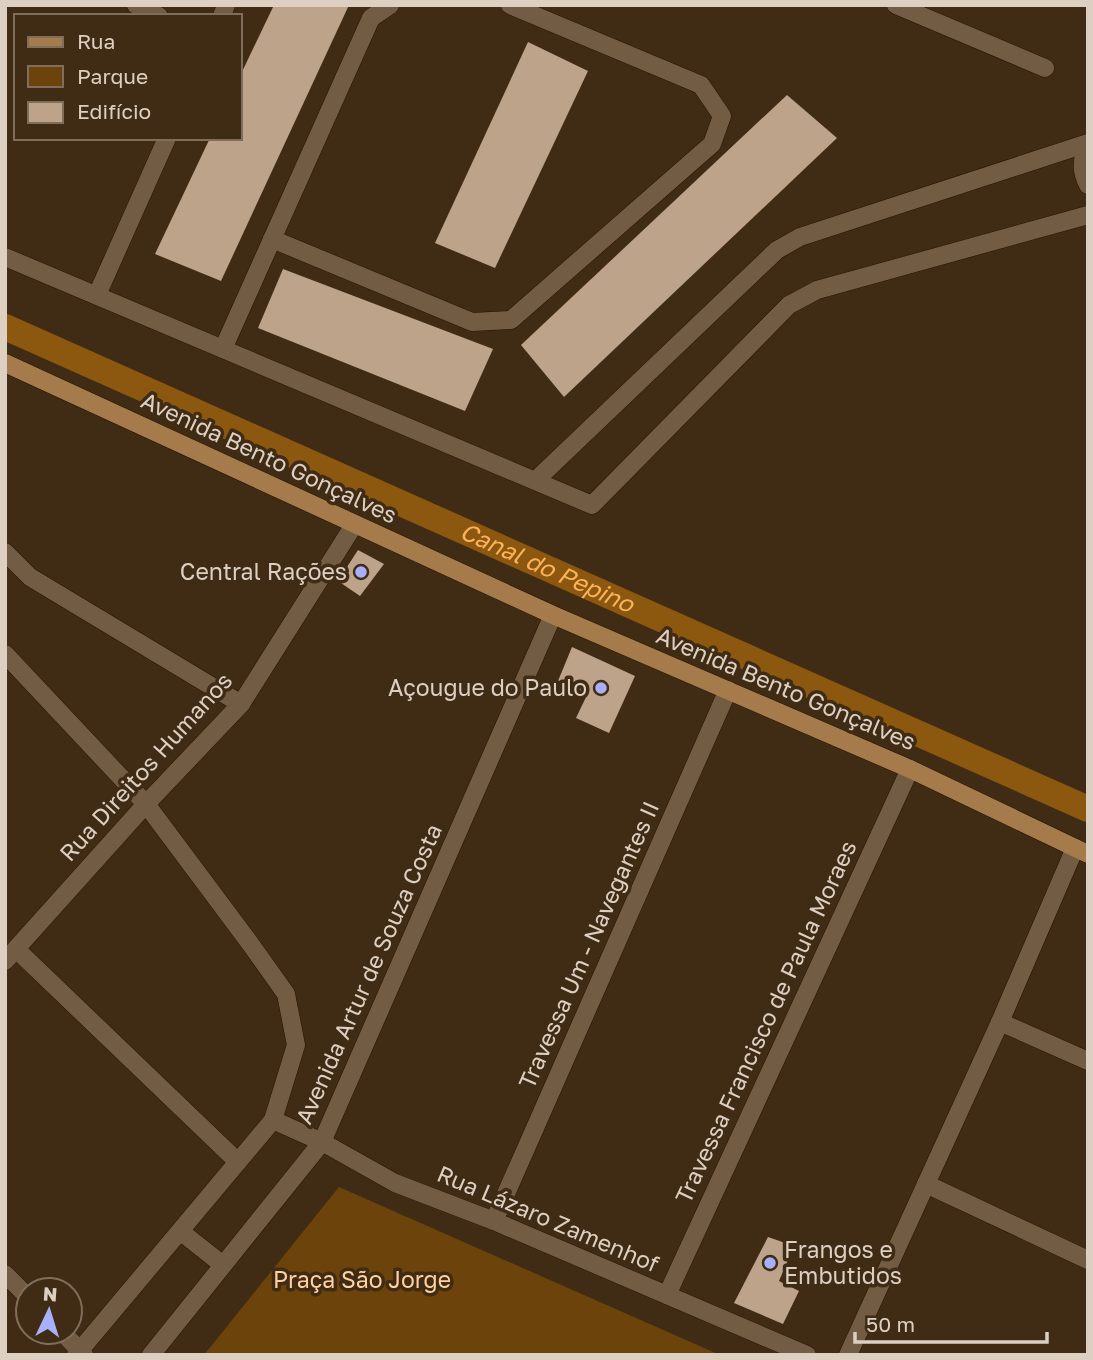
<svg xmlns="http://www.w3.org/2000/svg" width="1093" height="1360" font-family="'Golos Text',sans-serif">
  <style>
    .green { fill: #6c440b }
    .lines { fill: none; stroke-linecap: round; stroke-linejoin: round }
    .canal { stroke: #8c580f; stroke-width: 26 }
    .building { fill: #bca389 }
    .minor-casing { stroke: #261400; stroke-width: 19 }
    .major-casing { stroke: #261400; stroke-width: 19 }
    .minor { stroke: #725c44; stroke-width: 18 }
    .major { stroke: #a67b4b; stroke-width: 18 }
    .poi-dot { fill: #a8b0fc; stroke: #402c15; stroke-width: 2.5 }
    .labels { text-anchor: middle; stroke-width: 7; stroke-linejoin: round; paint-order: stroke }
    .street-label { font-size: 23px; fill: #ddd0c3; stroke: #402c15 }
    .poi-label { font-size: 23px; fill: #ddd0c3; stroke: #402c15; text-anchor: end }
    .park-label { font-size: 23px; fill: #fed1a0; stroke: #402c15 }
    .water-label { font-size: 24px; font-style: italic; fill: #fcb25a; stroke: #402c15 }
  </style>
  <rect width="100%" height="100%" fill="#402c15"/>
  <!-- green -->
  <path class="green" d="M339,1187L720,1355H204Z"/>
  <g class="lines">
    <!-- canal -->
    <path class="canal" id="s1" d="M5,327L1088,809"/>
  </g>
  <!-- building -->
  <g class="building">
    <path d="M274,5H349L221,281L155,254L210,138H240V76Z"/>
    <path d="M528,42L588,71L495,268L435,243Z"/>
    <path d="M787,95L837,138L564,397L521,345Z"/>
    <path d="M283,269L493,349L465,411L258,328Z"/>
    <path d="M358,550L384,564L360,596L338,581Z"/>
    <path d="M572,647L635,676L609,733L576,718L587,695L558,681Z"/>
    <path d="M768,1237L794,1246L779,1281L799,1291L783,1324L734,1303Z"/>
  </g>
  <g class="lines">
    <!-- minor casing -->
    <g class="minor-casing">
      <g id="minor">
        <path d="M136,5L159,16"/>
        <path d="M896,5L1045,68"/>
        <path d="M222,16L226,5"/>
        <path d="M1088,146C1081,159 1081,172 1088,185"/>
        <path d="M272,239L472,322L511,320L712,144L722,116L701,85L510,5"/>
        <path d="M5,257L592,505L789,305L817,290L1088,215"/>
        <path d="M97,295L167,138"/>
        <path d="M223,349L371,18L390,5"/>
        <path d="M536,480L777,250L800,237L1088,143"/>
        <path d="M5,552L30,577L241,704"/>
        <path d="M5,654L146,804L249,942L286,994L296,1045L273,1120L76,1355"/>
        <path d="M16,949L238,1162"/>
        <path d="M5,961L146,804L241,704L354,525"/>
        <path d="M1000,1022L1088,1061"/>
        <path d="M273,1120L322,1142L395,1183L494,1221L807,1355"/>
        <path d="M926,1184L1088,1260"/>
        <path d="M494,1221L728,690"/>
        <path d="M180,1231L223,1265"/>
        <path d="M5,1274L28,1297"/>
        <path d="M667,1295L910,769"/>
        <path d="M62,1332L84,1355"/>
        <path d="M151,1355L322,1142L553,615"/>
        <path d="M848,1355L1000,1022L1075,848"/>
      </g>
    </g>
    <!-- major casing -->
    <g class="major-casing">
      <path id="major" d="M5,363L553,615L910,769L1088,854"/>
    </g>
    <!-- minor -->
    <use href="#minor" class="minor"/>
    <!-- major -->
    <use href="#major" class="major"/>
  </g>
  <!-- markers -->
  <g class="poi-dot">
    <circle cx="361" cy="572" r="7"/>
    <circle cx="601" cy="688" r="7"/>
    <circle cx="770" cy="1263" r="7"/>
  </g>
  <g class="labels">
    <!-- street labels -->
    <g class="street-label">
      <text transform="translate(269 458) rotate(25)" y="8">Avenida Bento Gonçalves</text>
      <text transform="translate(786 689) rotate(23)" y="8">Avenida Bento Gonçalves</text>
      <text transform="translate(146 767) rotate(-48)" y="8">Rua Direitos Humanos</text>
      <text transform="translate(589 945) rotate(-66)" y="8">Travessa Um - Navegantes II</text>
      <text transform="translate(369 974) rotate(-66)" y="8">Avenida Artur de Souza Costa</text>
      <text transform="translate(766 1022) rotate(-65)" y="8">Travessa Francisco de Paula Moraes</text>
      <text transform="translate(548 1219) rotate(23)" y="8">Rua Lázaro Zamenhof</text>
    </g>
    <!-- poi labels -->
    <g class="poi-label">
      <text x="347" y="580">Central Rações</text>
      <text x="587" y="696">Açougue do Paulo</text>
      <text x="784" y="1258" text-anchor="start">Frangos e<tspan x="784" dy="26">Embutidos</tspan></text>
    </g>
    <!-- park labels -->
    <g class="park-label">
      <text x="362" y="1288">Praça São Jorge</text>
    </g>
    <!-- water labels -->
    <g class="water-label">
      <text dy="8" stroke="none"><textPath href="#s1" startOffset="593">Canal do Pepino</textPath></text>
    </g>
  </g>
  <!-- border -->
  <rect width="1093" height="1360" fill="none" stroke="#ddd0c3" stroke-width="14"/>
  <!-- legend -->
  <rect x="14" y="14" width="228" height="126" fill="#402c15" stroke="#7f6e5b" stroke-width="2"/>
  <rect x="28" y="37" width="35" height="10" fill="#a67b4b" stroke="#7f6e5b" stroke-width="2"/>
  <text x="77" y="49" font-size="21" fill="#ddd0c3">Rua</text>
  <rect x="28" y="66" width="35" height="21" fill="#6c440b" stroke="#7f6e5b" stroke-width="2"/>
  <text x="77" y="84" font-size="21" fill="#ddd0c3">Parque</text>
  <rect x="28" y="102" width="35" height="21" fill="#bca389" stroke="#7f6e5b" stroke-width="2"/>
  <text x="77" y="119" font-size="21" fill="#ddd0c3">Edifício</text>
  <!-- north arrow -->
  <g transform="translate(49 1311) rotate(4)"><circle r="33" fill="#402c15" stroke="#7f6e5b" stroke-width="2"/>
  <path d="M0-5L12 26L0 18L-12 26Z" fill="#a8b0fc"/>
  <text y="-10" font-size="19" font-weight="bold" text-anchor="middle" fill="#ddd0c3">N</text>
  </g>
  <!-- scale -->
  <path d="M855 1332v10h192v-10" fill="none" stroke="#ddd0c3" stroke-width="3.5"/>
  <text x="866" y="1332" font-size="21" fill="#ddd0c3" stroke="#402c15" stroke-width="5" paint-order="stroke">50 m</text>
</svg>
